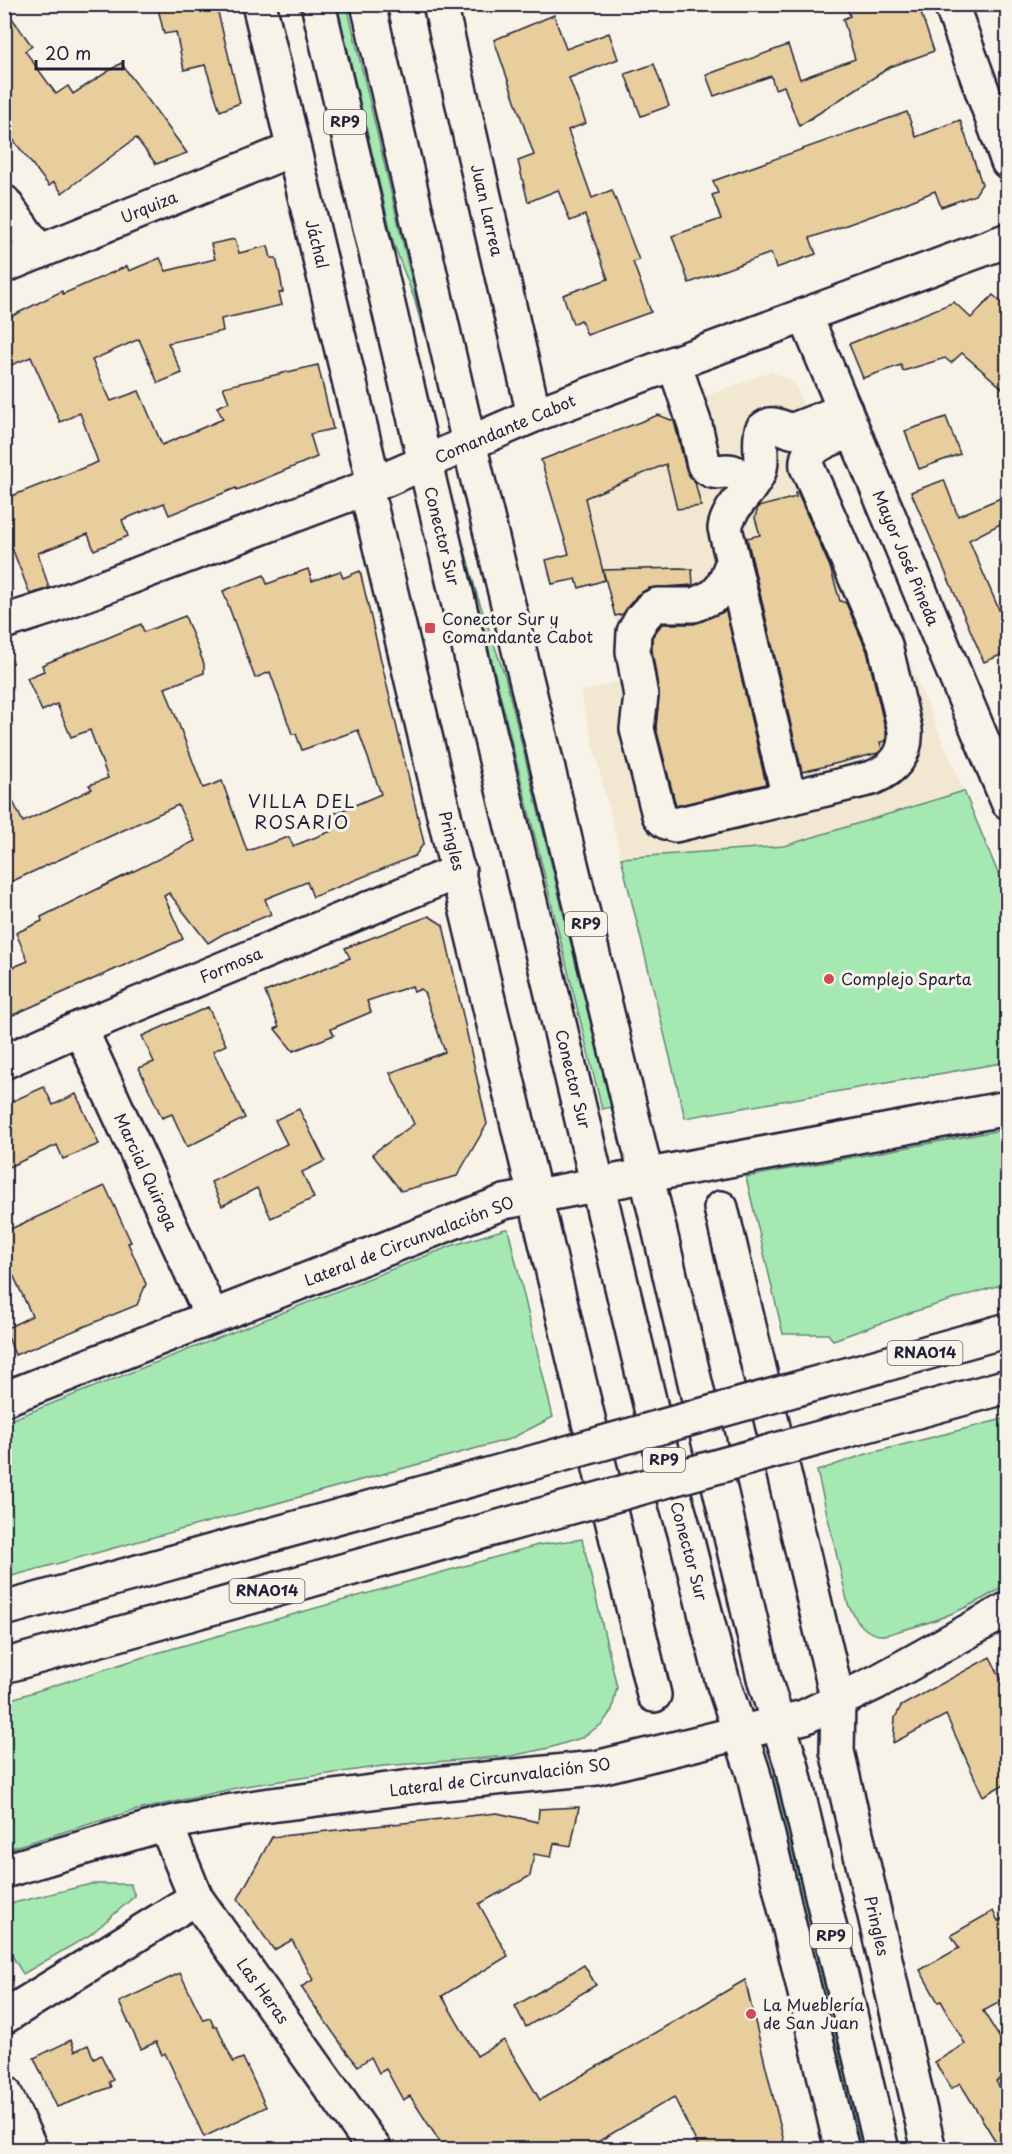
<svg xmlns="http://www.w3.org/2000/svg" width="1012" height="2154" font-family="'Playpen Sans',sans-serif">
  <style>
    .built { fill: #f2e8d2 }
    .green { fill: #a5e8b2; stroke: #648576; stroke-width: 1.5 }
    .building { fill: #e8cd9d; stroke: #22223b; stroke-width: 1.5 }
    .lines { fill: none; stroke-linecap: round; stroke-linejoin: round }
    .minor-casing { stroke: #22223b; stroke-width: 38 }
    .major-casing { stroke: #22223b; stroke-width: 38 }
    .highway-casing { stroke: #22223b; stroke-width: 38 }
    .minor { stroke: #f7f3e8; stroke-width: 33 }
    .major { stroke: #f7f3e8; stroke-width: 33 }
    .highway { stroke: #f7f3e8; stroke-width: 33 }
    .highway-bridge-casing { stroke: #22223b; stroke-width: 38; stroke-linecap: butt }
    .highway-bridge { stroke: #f7f3e8; stroke-width: 33 }
    .poi-dot { fill: #d1495b; stroke: #f7f3e8; stroke-width: 2 }
    .labels { text-anchor: middle; stroke-width: 6; stroke-linejoin: round; paint-order: stroke }
    .shield { fill: #f7f3e8; stroke: #62616f; stroke-width: 1.5 }
    .shield-label { font-size: 15px; font-weight: bold; fill: #22223b }
    .street-label { font-size: 16px; fill: #22223b; stroke: #f7f3e8 }
    .poi-label { font-size: 16px; fill: #22223b; stroke: #f7f3e8; text-anchor: start }
    .neighbourhood-label { font-size: 18px; letter-spacing: 1.5px; fill: #22223b; stroke: #f7f3e8 }
  </style>
  <rect width="100%" height="100%" fill="#f7f3e8"/>
  <filter id="ink" filterUnits="userSpaceOnUse"><feTurbulence type="fractalNoise" baseFrequency=".0167" numOctaves="2"/><feDisplacementMap in="SourceGraphic" scale="12" xChannelSelector="R" yChannelSelector="G"/><feConvolveMatrix kernelMatrix="1 2 1 2 8 2 1 2 1" color-interpolation-filters="sRGB"/></filter>
  <g filter="url(#ink)">
    <!-- built -->
    <path class="built" d="M771,371L795,383L832,479L964,791L784,846L621,858L580,692L631,678L572,448Z"/>
    <!-- green -->
    <g class="green">
      <path d="M337,5H347L425,337L414,298L394,245Z"/>
      <path d="M461,536L477,595L505,676L611,1107L602,1109Z"/>
      <path d="M964,791L1007,895V1062L685,1118L621,858L784,846Z"/>
      <path d="M1007,1129V1283L916,1311L833,1340L828,1334H783L746,1177Z"/>
      <path d="M505,1229H508L553,1417L510,1439L5,1578V1422L451,1246Z"/>
      <path d="M1007,1418V1585C974,1605 940,1621 902,1630C895,1632 887,1636 879,1635C863,1633 854,1617 848,1604L817,1471L863,1455Z"/>
      <path d="M582,1539L617,1687L612,1710L602,1724L581,1738L549,1748L511,1756L383,1766L245,1786L129,1812L5,1850V1701L150,1655L538,1545Z"/>
      <path d="M775,1775L863,2149H861L772,1776Z"/>
      <path d="M91,1884H130L135,1896L90,1935L23,1974L5,1944V1905Z"/>
    </g>
    <!-- building -->
    <g class="building">
      <path d="M157,4H216L240,103L220,111L205,65L184,70L176,32L164,34Z"/>
      <path d="M846,4H918L934,51L890,67L799,126L784,86L775,89L771,76L714,96L706,75L788,45L800,79L855,59L843,19L850,16Z"/>
      <path d="M4,7L32,46L25,51L56,94L68,86L73,94L121,63L187,153L156,164L136,138L62,193L54,182L49,186L4,128Z"/>
      <path d="M554,15L566,49L609,33L618,59L569,78L586,123L568,130L592,198L612,190L639,260L633,262L651,312L587,335L581,320L573,324L563,295L608,279L585,215L570,221L558,190L528,202L518,161L534,155L494,40Z"/>
      <path d="M654,64L669,106L641,116L625,74Z"/>
      <path d="M907,112L916,137L960,120L982,184L975,195L941,207L935,191L894,208L810,238L816,254L776,268L771,253L689,283L672,236L721,219L712,195L718,193L713,181Z"/>
      <path d="M235,239L239,253L268,246L271,258H276L280,275L283,292L279,293L282,305L221,319L223,331L168,343L182,373L158,383L139,339L92,360L111,401L139,391L162,445L223,419L217,407L229,402L223,387L318,365L333,429L310,434L317,457L264,479L237,490L236,488L169,515L164,503L122,520L128,536L94,550L88,534L38,553L49,588L30,594L12,548L4,551V499L98,462L80,413L60,422L31,357L4,368V320L62,291L63,294L127,266L129,271L160,258L166,271L215,259L211,244Z"/>
      <path d="M993,295L1008,308V393L962,353L951,363L945,358L903,371L901,365L863,378L849,344L954,302L971,318Z"/>
      <path d="M658,415L674,421L686,469L695,482L701,506L677,509L666,464L585,498L605,580L579,588L576,579L552,584L546,560L569,554L541,460Z"/>
      <path d="M946,417L960,454L919,469L905,431Z"/>
      <path d="M944,480L958,516L1008,495V520L969,540L1003,619H1001L1008,635V652L984,662L911,492Z"/>
      <path d="M797,492L830,567L840,601L846,603L867,651L886,732V741L880,742L882,749L878,753L802,772L747,538L760,535L755,518L758,507L796,497L795,493Z"/>
      <path d="M680,568L692,569L693,585L649,588L637,595L623,614L615,616L603,570Z"/>
      <path d="M308,569L312,581L340,571L343,578L360,571L424,843L415,856L313,897L307,882L265,899L271,914L223,934L208,943L169,893L164,896L183,939L4,1019V971L28,961L16,933L42,921L41,917L195,841L178,805L4,885V783L23,822L92,789L89,785L108,778L90,730L71,737L57,704L42,711L27,678L44,671L42,665L141,624L144,632L185,616L204,664V673L165,688L203,788L222,781L247,851L289,837L293,846L334,830L329,816L381,794L358,730L302,750L296,734H292L270,672L255,678L223,591L264,575L267,584Z"/>
      <path d="M726,611L766,784L676,806L656,728L659,693L652,650V637L662,624H694Z"/>
      <path d="M429,916L443,925L487,1124L457,1176L401,1191L372,1154L414,1124L390,1073L445,1052L424,992L421,989L414,992L412,986L367,1001L371,1012L331,1029L334,1035L293,1051L275,1029L279,1027L265,992L350,958L345,948Z"/>
      <path d="M208,1007L226,1045L213,1051L245,1118L187,1147L172,1114L162,1118L139,1068L154,1062L142,1036Z"/>
      <path d="M44,1087L53,1105L76,1094L99,1144L63,1159L57,1145L4,1169V1105Z"/>
      <path d="M299,1109L325,1161L302,1172L314,1198L271,1218L257,1188L222,1206L211,1182L287,1144L275,1120Z"/>
      <path d="M105,1186L131,1242L128,1243L146,1284L137,1305L15,1355L5,1329L32,1316L4,1255V1232Z"/>
      <path d="M990,1657L1008,1692V1782L983,1796L946,1715L893,1743L895,1718L901,1706Z"/>
      <path d="M579,1807L571,1846L554,1843L551,1857L534,1854L530,1876L479,1904L508,1956L442,1996L477,2056L504,2040L540,2100L745,1980L786,2150H700L674,2097L584,2150H445L410,2096L403,2100L386,2069L379,2073L371,2057L358,2066L346,2051L301,1987L313,1980L292,1940L274,1950L238,1899L272,1837L497,1813L538,1822L539,1809Z"/>
      <path d="M993,1911L998,1921L1008,1916V1998L983,2011L1008,2051V2074L996,2081L1008,2102V2150H1001L960,2083L951,2089L935,2062L965,2044L941,2001L938,2002L920,1970L959,1948L951,1935Z"/>
      <path d="M584,1965L596,1985L526,2027L515,2006Z"/>
      <path d="M180,1973L203,2020L210,2018L214,2027L217,2026L233,2062L243,2058L266,2107L204,2137L165,2053L162,2055L156,2042L141,2049L119,2002Z"/>
      <path d="M71,2040L75,2051L88,2045L94,2059L101,2055L113,2080L109,2082L111,2087L57,2107L34,2058Z"/>
    </g>
    <g class="lines">
      <!-- minor casing -->
      <g class="minor-casing">
        <g id="minor">
          <path d="M259,4L374,484"/>
          <path d="M440,4L534,415"/>
          <path d="M951,4L1008,162"/>
          <path d="M4,202L39,252"/>
          <path d="M4,266L293,149"/>
          <path d="M805,315L1008,802"/>
          <path d="M674,363L695,425L704,465C720,483 730,455 748,489"/>
          <path d="M366,488L654,1695"/>
          <path d="M732,564L723,586L714,596L694,605H657L651,608L642,618L634,632L633,651L641,696L637,729L659,815C664,822 667,823 675,825L872,778C894,769 907,754 905,730L885,645L807,467C804,444 836,437 853,431"/>
          <path d="M789,798L725,528C729,505 751,493 759,472C764,459 758,444 762,430C772,420 780,427 791,431L845,410"/>
          <path d="M80,1028L212,1317"/>
          <path d="M4,1062L80,1028L459,871"/>
          <path d="M721,1208L838,1701L837,1751L929,2150"/>
          <path d="M4,1399L504,1202L1008,1108"/>
          <path d="M166,1825L196,1898L375,2150"/>
          <path d="M4,1871L157,1826L203,1816L263,1806L434,1784L596,1768L804,1717L877,1682L1008,1609"/>
          <path d="M4,2017L196,1898"/>
          <path d="M4,2092L31,2150"/>
        </g>
      </g>
      <!-- major casing -->
      <g class="major-casing">
        <g id="major">
          <path d="M318,4L425,463L661,1450L685,1533L722,1679L753,1772L842,2150"/>
          <path d="M368,4L469,443L655,1211L765,1682L791,1763L882,2150"/>
          <path d="M4,622L51,607L366,488L534,415L1008,240"/>
        </g>
      </g>
      <!-- highway casing -->
      <g class="highway-casing">
        <g id="highway">
          <path d="M843,1376L1008,1330"/>
          <path d="M856,1428L1008,1386"/>
          <path d="M4,1609L517,1467"/>
          <path d="M4,1666L531,1518"/>
        </g>
      </g>
      <!-- minor -->
      <use href="#minor" class="minor"/>
      <!-- major -->
      <use href="#major" class="major"/>
      <!-- highway -->
      <use href="#highway" class="highway"/>
      <!-- highway-bridge casing -->
      <g class="highway-bridge-casing">
        <g id="highway-bridge">
          <path d="M517,1467L843,1376"/>
          <path d="M531,1518L856,1428"/>
        </g>
      </g>
      <!-- highway-bridge -->
      <use href="#highway-bridge" class="highway-bridge"/>
    </g>
  </g>
  <!-- markers -->
  <g class="poi-dot">
    <rect x="424" y="622" width="12" height="12" rx="3"/>
    <circle cx="829" cy="979" r="6"/>
    <circle cx="751" cy="2014" r="6"/>
  </g>
  <g class="labels">
    <!-- shield labels -->
    <g class="shield">
      <rect x="324" y="110" width="42" height="24" rx="4.5"/>
      <rect x="565" y="912" width="42" height="24" rx="4.5"/>
      <rect x="887.5" y="1341" width="75" height="24" rx="4.5"/>
      <rect x="643" y="1448" width="42" height="24" rx="4.5"/>
      <rect x="229.5" y="1579" width="75" height="24" rx="4.5"/>
      <rect x="810" y="1924" width="42" height="24" rx="4.5"/>
    </g>
    <g class="shield-label">
      <text x="345" y="127">RP9</text>
      <text x="586" y="929">RP9</text>
      <text x="925" y="1358">RNA014</text>
      <text x="664" y="1465">RP9</text>
      <text x="267" y="1596">RNA014</text>
      <text x="831" y="1941">RP9</text>
    </g>
    <!-- street labels -->
    <g class="street-label">
      <text transform="translate(149 207) rotate(-22)" y="6">Urquiza</text>
      <text transform="translate(487 210) rotate(77)" y="6">Juan Larrea</text>
      <text transform="translate(317 244) rotate(76)" y="6">Jáchal</text>
      <text transform="translate(505 429) rotate(-23)" y="6">Comandante Cabot</text>
      <text transform="translate(442 536) rotate(76)" y="6">Conector Sur</text>
      <text transform="translate(906 558) rotate(67)" y="6">Mayor José Pineda</text>
      <text transform="translate(452 841) rotate(76)" y="6">Pringles</text>
      <text transform="translate(231 965) rotate(-23)" y="6">Formosa</text>
      <text transform="translate(573 1079) rotate(76)" y="6">Conector Sur</text>
      <text transform="translate(146 1172) rotate(65)" y="6">Marcial Quiroga</text>
      <text transform="translate(409 1241) rotate(-21)" y="6">Lateral de Circunvalación SO</text>
      <text transform="translate(689 1551) rotate(75)" y="6">Conector Sur</text>
      <text transform="translate(500 1777) rotate(-7)" y="6">Lateral de Circunvalación SO</text>
      <text transform="translate(877 1926) rotate(77)" y="6">Pringles</text>
      <text transform="translate(263 1991) rotate(54)" y="6">Las Heras</text>
    </g>
    <!-- poi labels -->
    <g class="poi-label">
      <text x="442" y="625">Conector Sur y<tspan x="442" dy="18">Comandante Cabot</tspan></text>
      <text x="841" y="985">Complejo Sparta</text>
      <text x="763" y="2011">La Mueblería<tspan x="763" dy="18">de San Juan</tspan></text>
    </g>
    <!-- neighbourhood labels -->
    <g class="neighbourhood-label">
      <text x="302" y="808">VILLA DEL<tspan x="302" dy="21">ROSARIO</tspan></text>
    </g>
  </g>
  <!-- margin -->
  <rect width="1012" height="2154" fill="none" stroke="#f7f3e8" stroke-width="24"/>
  <rect x="12" y="12" width="988" height="2130" fill="none" stroke="#22223b" stroke-width="2" filter="url(#ink)"/>
  <!-- scale -->
  <path d="M36 60v9h87v-9" fill="none" stroke="#22223b" stroke-width="3"/>
  <text x="45" y="60" font-size="18" fill="#22223b" stroke="#f7f3e8" stroke-width="4.5" paint-order="stroke">20 m</text>
</svg>
